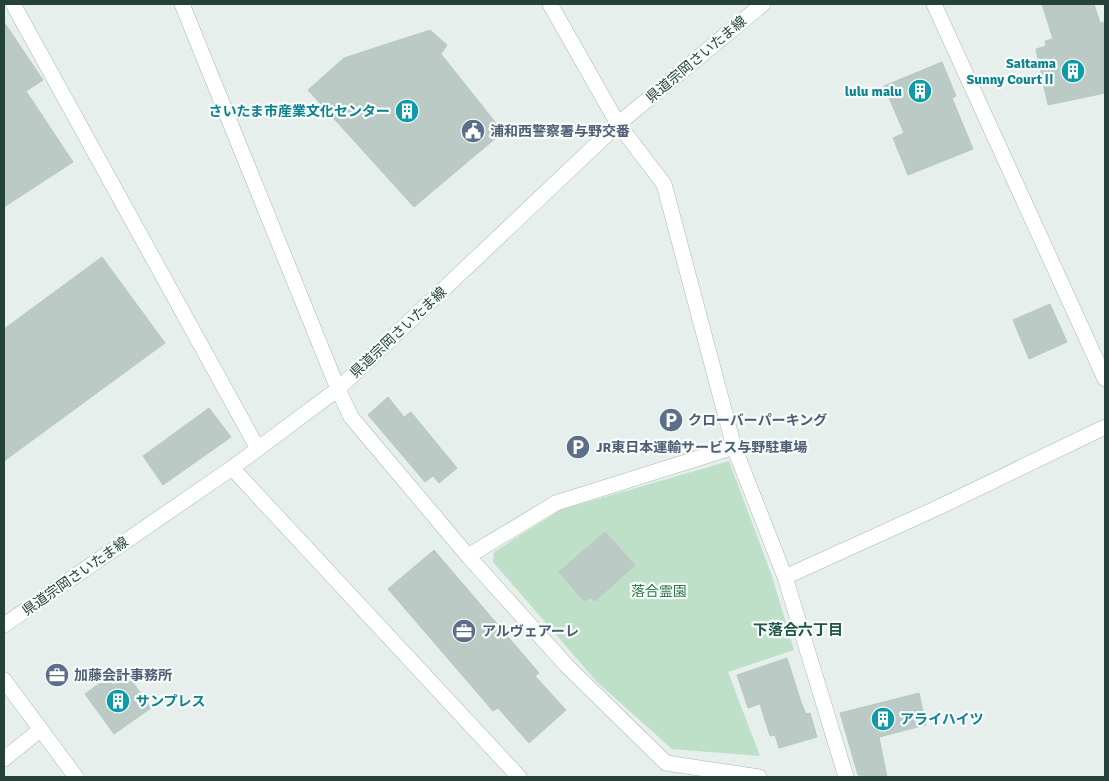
<svg xmlns="http://www.w3.org/2000/svg" width="1109" height="781" font-family="Signika,'Noto Sans JP',sans-serif">
  <style>
    .green { fill: #bfe0c8 }
    .building { fill: #bbcac4; stroke: #b8c9c2 }
    .lines { fill: none; stroke-linecap: round; stroke-linejoin: round }
    .street-casing { stroke: #a8b8b2; stroke-width: 16 }
    .secondary-casing { stroke: #a4bbb3; stroke-width: 16 }
    .street { stroke: #fff; stroke-width: 15 }
    .secondary { stroke: #fff; stroke-width: 15 }
    .labels { text-anchor: middle; stroke-width: 4.5; stroke-linejoin: round; paint-order: stroke }
    .street-label { font-size: 14px; fill: #24423a; stroke: #f7fbf9 }
    .culture-label { font-size: 14px; font-weight: bold; fill: #0d838f; stroke: #f7fbf9; text-anchor: end }
    .service-label { font-size: 14px; font-weight: bold; fill: #4e5e75; stroke: #f7fbf9; text-anchor: start }
    .park-label { font-size: 14px; fill: #2d7a4b; stroke: #f7fbf9 }
    .neighbourhood-label { font-size: 15px; font-weight: bold; fill: #1f5548; stroke: #f7fbf9 }
  </style>
  <rect width="100%" height="100%" fill="#e6efeb"/>
  <!-- green -->
  <path class="green" d="M729,461L772,576L794,650L728,672L760,756L672,749L597,682L493,562L494,552L560,510Z"/>
  <!-- building -->
  <g class="building">
    <path d="M1042,4H1094L1100,23L1105,22V93L1048,105L1036,49L1046,46L1045,41L1053,39Z"/>
    <path d="M4,22L43,80L26,91L73,162L4,207Z"/>
    <path d="M430,30L447,45L441,54L503,132L414,207L308,90L344,58Z"/>
    <path d="M942,62L956,96L952,98L973,149L908,175L893,138L904,133L884,86Z"/>
    <path d="M102,257L165,343L4,461V329Z"/>
    <path d="M1050,304L1067,342L1029,359L1013,320Z"/>
    <path d="M388,397L404,417L411,412L457,468L439,483L433,476L425,482L368,415Z"/>
    <path d="M209,408L231,437L163,485L143,456Z"/>
    <path d="M605,532L635,565L595,601L590,597L584,601L559,572Z"/>
    <path d="M434,550L539,673L535,676L566,710L529,743L498,708L493,711L388,589Z"/>
    <path d="M787,658L801,702L806,714L810,713L817,737L779,748L775,735L770,736L760,704L748,708L737,675Z"/>
    <path d="M122,667L151,708L114,734L85,694Z"/>
    <path d="M919,693L926,725L879,737L887,777L858,775L840,713Z"/>
  </g>
  <g class="lines">
    <!-- street casing -->
    <g class="street-casing">
      <g id="street">
        <path d="M13,4L258,449"/>
        <path d="M182,4L338,389"/>
        <path d="M550,4L618,124L664,184L734,447L785,577L846,777"/>
        <path d="M934,4L1105,379"/>
        <path d="M734,447L556,503L468,556L567,666L666,763L759,777"/>
        <path d="M232,468L519,777"/>
        <path d="M785,577L935,509L1105,427"/>
        <path d="M4,759L40,730"/>
      </g>
    </g>
    <!-- secondary casing -->
    <g class="secondary-casing">
      <g id="secondary">
        <path d="M338,389L351,417L468,556"/>
        <path d="M4,625L232,468L338,389L618,124L763,4"/>
        <path d="M4,680L76,777"/>
      </g>
    </g>
    <!-- street -->
    <use href="#street" class="street"/>
    <!-- secondary -->
    <use href="#secondary" class="secondary"/>
  </g>
  <!-- icons -->
  <defs>
    <g id="building-disc" transform="scale(1.25)"><circle r="9.5" fill="#0f9aa8" stroke="#f7fbf9"/><path d="M-4-6H4V6H1V3H-1V6H-4ZM-2.5-4.3h1.7v1.8h-1.7ZM.8-4.3h1.7v1.8H.8ZM-2.5-1h1.7V.8h-1.7ZM.8-1h1.7V.8H.8Z" fill="#fff"/></g>
    <g id="civic-disc" transform="scale(1.25)"><circle r="9.5" fill="#5c6f8a" stroke="#f7fbf9"/><path d="M-.6-6.5H3V-4.5H.6V-3L4-1V1h2V6H-6V1h2V-1L-.6-3ZM-1.2 2.5V6h2.4V2.5Z" fill="#fff"/></g>
    <g id="parking-disc" transform="scale(1.25)"><circle r="9.5" fill="#5c6f8a" stroke="#f7fbf9"/><path d="M-3.5-5.5H1a3.5 3.5 0 0 1 0 7H-1V5.5H-3.5ZM-1-3.4V-.6H.8a1.4 1.4 0 0 0 0-2.8Z" fill="#fff"/></g>
    <g id="office-disc" transform="scale(1.25)"><circle r="9.5" fill="#5c6f8a" stroke="#f7fbf9"/><path d="M-6-3h4V-5.5h4V-3h4V5H-6ZM-1-4.5V-3h2v-1.5ZM-6 0V1H6V0Z" fill="#fff"/></g>
  </defs>
  <g fill-rule="evenodd">
    <use href="#building-disc" x="1073" y="71"/>
    <use href="#building-disc" x="920" y="91"/>
    <use href="#building-disc" x="407" y="111"/>
    <use href="#civic-disc" x="473" y="131"/>
    <use href="#parking-disc" x="671" y="420"/>
    <use href="#parking-disc" x="578" y="447"/>
    <use href="#office-disc" x="464" y="631"/>
    <use href="#office-disc" x="57" y="675"/>
    <use href="#building-disc" x="118" y="701"/>
    <use href="#building-disc" x="883" y="719"/>
  </g>
  <g class="labels">
    <!-- street labels -->
    <g class="street-label">
      <text transform="translate(696 59) rotate(-40)" y="5">県道宗岡さいたま線</text>
      <text transform="translate(398 332) rotate(-43)" y="5">県道宗岡さいたま線</text>
      <text transform="translate(75 576) rotate(-35)" y="5">県道宗岡さいたま線</text>
    </g>
    <!-- culture labels -->
    <g class="culture-label">
      <text x="1056" y="68">Saitama<tspan x="1056" dy="16">Sunny CourtⅡ</tspan></text>
      <text x="902" y="96">lulu malu</text>
      <text x="390" y="116">さいたま市産業文化センター</text>
      <text x="136" y="706" text-anchor="start">サンプレス</text>
      <text x="900" y="724" text-anchor="start">アライハイツ</text>
    </g>
    <!-- service labels -->
    <g class="service-label">
      <text x="490" y="136">浦和西警察署与野交番</text>
      <text x="688" y="425">クローバーパーキング</text>
      <text x="596" y="452">JR東日本運輸サービス与野駐車場</text>
      <text x="482" y="636">アルヴェアーレ</text>
      <text x="74" y="680">加藤会計事務所</text>
    </g>
    <!-- park labels -->
    <g class="park-label">
      <text x="659" y="596">落合霊園</text>
    </g>
    <!-- neighbourhood labels -->
    <g class="neighbourhood-label">
      <text x="798" y="635">下落合六丁目</text>
    </g>
  </g>
  <!-- border -->
  <rect width="1109" height="781" fill="none" stroke="#24423a" stroke-width="10"/>
</svg>
